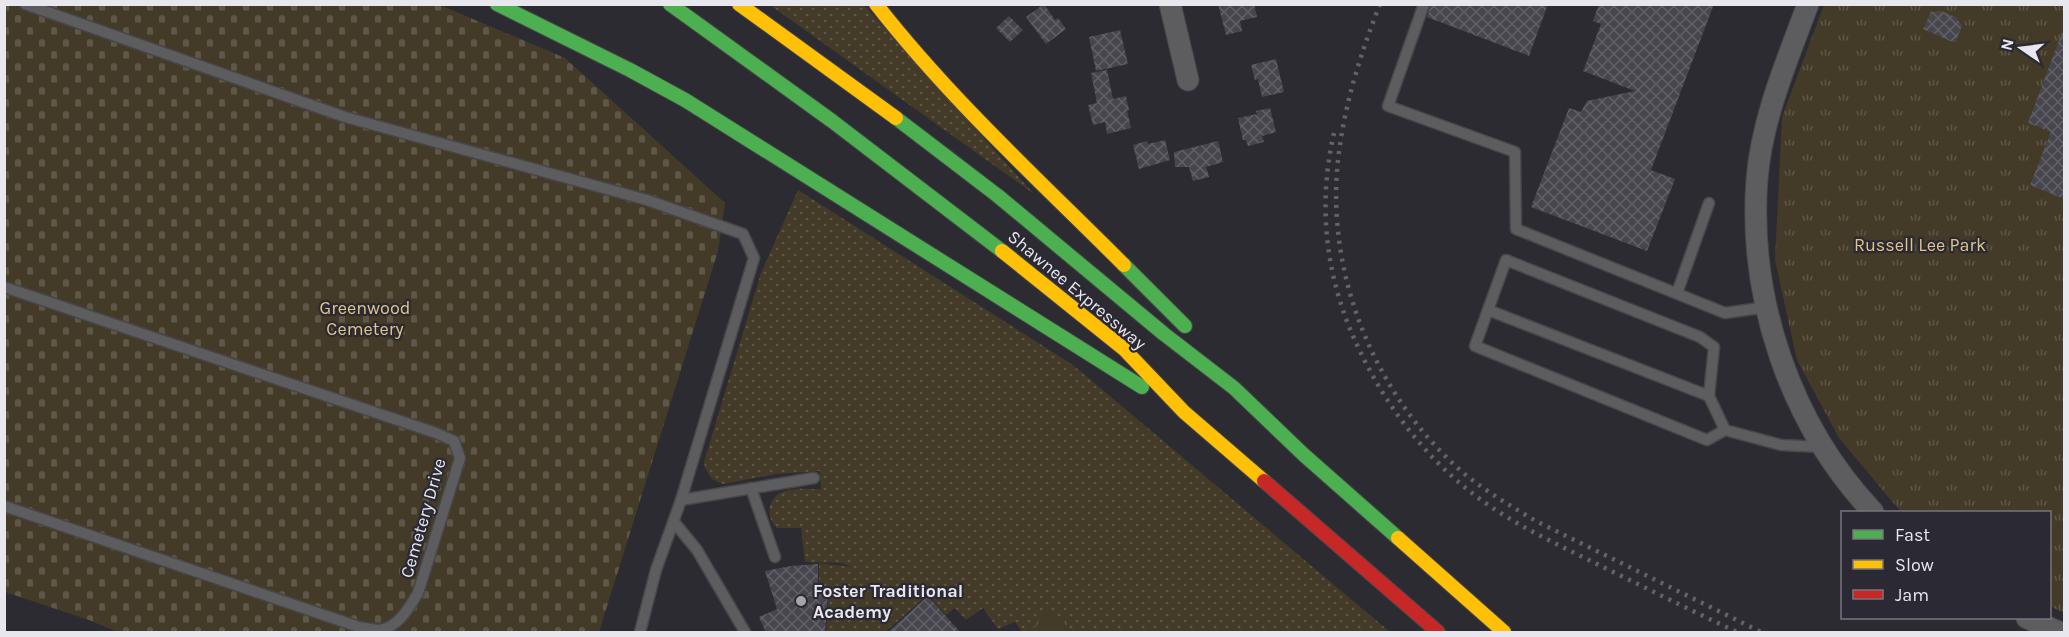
<svg xmlns="http://www.w3.org/2000/svg" width="2069" height="637" font-family="Karla,sans-serif">
  <style>
    .grass { fill: url(#grass-dots) }
    .cemetery { fill: url(#cemetery-stones) }
    .park { fill: url(#park-tufts) }
    .building { fill: url(#building-cross-hatch) }
    .lines { fill: none; stroke-linecap: round; stroke-linejoin: round }
    .lane-casing { stroke: #47464a; stroke-width: 13 }
    .street-casing { stroke: #47464a; stroke-width: 23 }
    .fast-casing { stroke: #47464a; stroke-width: 16 }
    .slow-casing { stroke: #47464a; stroke-width: 16 }
    .jam-casing { stroke: #47464a; stroke-width: 16 }
    .lane { stroke: #5d5d60; stroke-width: 10 }
    .street { stroke: #5d5d60; stroke-width: 21 }
    .fast { stroke: #4caf50; stroke-width: 14 }
    .slow { stroke: #ffc107; stroke-width: 14 }
    .jam { stroke: #c62828; stroke-width: 14 }
    .rail { stroke: #636266; stroke-width: 4.5; stroke-dasharray: 3 6; stroke-linecap: butt }
    .poi-dot { fill: #a6a5ab; stroke: #2b2933; stroke-width: 2 }
    .labels { text-anchor: middle; stroke-width: 4.5; stroke-linejoin: round; paint-order: stroke }
    .park-label { font-size: 18px; fill: #e0c588; stroke: #2b2933 }
    .street-label { font-size: 18px; fill: #e8e7ed; stroke: #2b2933 }
    .poi-label { font-size: 18px; font-weight: bold; fill: #e8e7ed; stroke: #2b2933; text-anchor: start }
  </style>
  <defs>
    <pattern id="grass-dots" width="8" height="8" patternUnits="userSpaceOnUse" patternTransform="scale(1.5)"><rect width="8" height="8" fill="#433b27"/><path d="M2 2h.1M6 6h.1" fill="none" stroke="#5e5747" stroke-width="1.8" stroke-linecap="round"/></pattern>
    <pattern id="cemetery-stones" width="16" height="16" patternUnits="userSpaceOnUse" patternTransform="scale(1.5)"><rect width="16" height="16" fill="#433b27"/><path d="M2 7V4a2 2 0 0 1 4 0v3zM10 15v-3a2 2 0 0 1 4 0v3z" fill="#5e5747"/></pattern>
    <pattern id="park-tufts" width="24" height="20" patternUnits="userSpaceOnUse" patternTransform="scale(1.5)"><rect width="24" height="20" fill="#433b27"/><path d="M3 7l-1-3M5 7V3M7 7l1-3M15 17l-1-3M17 17v-4M19 17l1-3" fill="none" stroke="#5e5747"/></pattern>
    <pattern id="building-cross-hatch" width="8" height="8" patternUnits="userSpaceOnUse" patternTransform="scale(1.5)"><rect width="8" height="8" fill="#47464e"/><path d="M0 0l8 8M0 8l8-8" fill="none" stroke="#626168"/></pattern>
  </defs>
  <rect width="100%" height="100%" fill="#2c2b31"/>
  <!-- grass -->
  <g class="grass">
    <path d="M770,5H864L1034,194Z"/>
    <path d="M798,190L1073,365L1390,632H1022L1015,622L998,629L983,608L966,620L955,608L946,615L928,595L885,632H826L829,592L819,591V563L852,567L841,563L805,562L801,528H777C771,522 768,515 770,506C775,485 805,489 821,489L820,471L776,474L723,484L712,479L705,468L704,462L761,273Z"/>
  </g>
  <!-- cemetery -->
  <path class="cemetery" d="M5,5H440L565,58L725,203L718,251L599,632H117L89,620L5,592Z"/>
  <!-- park -->
  <g class="park">
    <path d="M1824,5H2064V613L2050,606V512H1901L1839,438L1797,360L1775,260L1782,117Z"/>
    <path d="M1042,610L1068,620L1064,632H1033Z"/>
  </g>
  <!-- building -->
  <g class="building">
    <path d="M1044,4L1055,20L1058,18L1066,29L1046,44L1026,17Z"/>
    <path d="M1218,4H1254L1257,17L1240,21L1242,31L1226,35Z"/>
    <path d="M1431,4H1548L1529,56L1427,17Z"/>
    <path d="M1599,4H1714L1651,170L1675,179L1647,251L1531,207L1569,108L1581,112L1587,101L1635,91L1583,71L1601,24L1593,21Z"/>
    <path d="M1941,11L1956,17L1962,26L1955,43L1923,29L1931,12Z"/>
    <path d="M1009,16L1023,30L1010,42L996,28Z"/>
    <path d="M1120,30L1128,64L1096,71L1089,37Z"/>
    <path d="M2063,30H2064V199L2030,185L2051,132L2028,123Z"/>
    <path d="M1276,59L1284,92L1262,97L1258,79L1255,80L1251,65Z"/>
    <path d="M1107,70L1113,99L1126,96L1129,110L1127,111L1131,128L1107,134L1105,122L1093,125L1088,105L1097,103L1091,73Z"/>
    <path d="M1270,108L1276,132L1262,136L1264,142L1248,146L1246,140H1243L1238,118L1257,114L1256,111Z"/>
    <path d="M1165,140L1170,160L1139,169L1133,145L1147,141L1148,144Z"/>
    <path d="M1218,141L1223,162L1206,167L1209,177L1193,181L1189,167H1175L1174,152Z"/>
    <path d="M818,564V592L828,593L825,633H766L759,617L777,609L765,571L791,566Z"/>
    <path d="M928,596L961,633H887Z"/>
  </g>
  <g class="lines">
    <!-- lane casing -->
    <g class="lane-casing">
      <g id="lane">
        <path d="M25,4L345,117L647,200L743,234L754,258L681,500L656,570L640,632"/>
        <path d="M1424,4L1388,106L1515,152L1516,229L1725,313L1767,307"/>
        <path d="M4,287L436,433L454,441L460,458L418,593C409,608 398,628 379,630C373,630 365,628 359,627L4,506"/>
        <path d="M1677,293L1709,203"/>
        <path d="M1488,310L1709,396"/>
        <path d="M1725,430L1709,396L1714,347L1700,337L1506,260L1475,346L1707,440L1725,430L1781,445L1822,447"/>
        <path d="M751,488L775,557"/>
        <path d="M681,500L814,478"/>
        <path d="M674,522L697,550L745,632"/>
      </g>
    </g>
    <!-- street casing -->
    <g class="street-casing">
      <g id="street">
        <path d="M1170,4L1188,80"/>
        <path d="M1808,4C1787,61 1762,118 1757,179C1748,299 1790,424 1873,512"/>
        <path d="M2027,618L2059,632"/>
      </g>
    </g>
    <!-- fast casing -->
    <g class="fast-casing">
      <g id="fast">
        <path d="M497,4L630,70L685,100L1142,387"/>
        <path d="M670,4L832,121L1002,251"/>
        <path d="M896,118L998,196L1164,334L1234,388L1304,455L1398,538"/>
        <path d="M1124,265L1185,326"/>
      </g>
    </g>
    <!-- slow casing -->
    <g class="slow-casing">
      <g id="slow">
        <path d="M739,4L896,118"/>
        <path d="M876,4C950,99 1040,181 1124,265"/>
        <path d="M1002,251L1124,349L1184,412L1264,481"/>
        <path d="M1398,538L1504,632"/>
      </g>
    </g>
    <!-- jam casing -->
    <g class="jam-casing">
      <path id="jam" d="M1264,481L1438,632"/>
    </g>
    <!-- lane -->
    <use href="#lane" class="lane"/>
    <!-- street -->
    <use href="#street" class="street"/>
    <!-- fast -->
    <use href="#fast" class="fast"/>
    <!-- slow -->
    <use href="#slow" class="slow"/>
    <!-- jam -->
    <use href="#jam" class="jam"/>
    <!-- rail -->
    <g class="rail">
      <path d="M1380,4C1362,50 1347,96 1340,145C1321,266 1373,397 1467,476C1489,493 1512,507 1536,521L1761,632"/>
      <path d="M1334,133C1319,198 1324,262 1348,324C1379,401 1431,470 1502,514C1534,534 1569,550 1603,567C1648,589 1692,611 1737,632"/>
    </g>
  </g>
  <!-- markers -->
  <circle class="poi-dot" cx="801" cy="601" r="6"/>
  <g class="labels">
    <!-- park labels -->
    <g class="park-label">
      <text x="1920" y="251">Russell Lee Park</text>
      <text x="365" y="314">Greenwood<tspan x="365" dy="21">Cemetery</tspan></text>
    </g>
    <!-- street labels -->
    <g class="street-label">
      <text transform="translate(1077 290) rotate(40)" y="6">Shawnee Expressway</text>
      <text transform="translate(423 518) rotate(-74)" y="6">Cemetery Drive</text>
    </g>
    <!-- poi labels -->
    <g class="poi-label">
      <text x="813" y="597">Foster Traditional<tspan x="813" dy="21">Academy</tspan></text>
    </g>
  </g>
  <!-- border -->
  <rect width="2069" height="637" fill="none" stroke="#e8e7ed" stroke-width="12"/>
  <!-- legend -->
  <rect x="1841" y="511" width="210" height="108" fill="#2b2933" stroke="#77757d" stroke-width="1.5"/>
  <rect x="1853" y="530" width="30" height="9" fill="#4caf50" stroke="#77757d" stroke-width="1.5"/>
  <text x="1895" y="541" font-size="18" fill="#e8e7ed">Fast</text>
  <rect x="1853" y="560" width="30" height="9" fill="#ffc107" stroke="#77757d" stroke-width="1.5"/>
  <text x="1895" y="571" font-size="18" fill="#e8e7ed">Slow</text>
  <rect x="1853" y="590" width="30" height="9" fill="#c62828" stroke="#77757d" stroke-width="1.5"/>
  <text x="1895" y="601" font-size="18" fill="#e8e7ed">Jam</text>
  <!-- north arrow -->
  <g transform="translate(2021 48) rotate(284)" stroke="#2b2933" stroke-width="4.5" paint-order="stroke">
  <path d="M0-4.5L10 22L0 15L-10 22Z" fill="#e8e7ed"/>
  <text y="-9" font-size="16" font-weight="bold" text-anchor="middle" fill="#e8e7ed">N</text>
  </g>
</svg>
